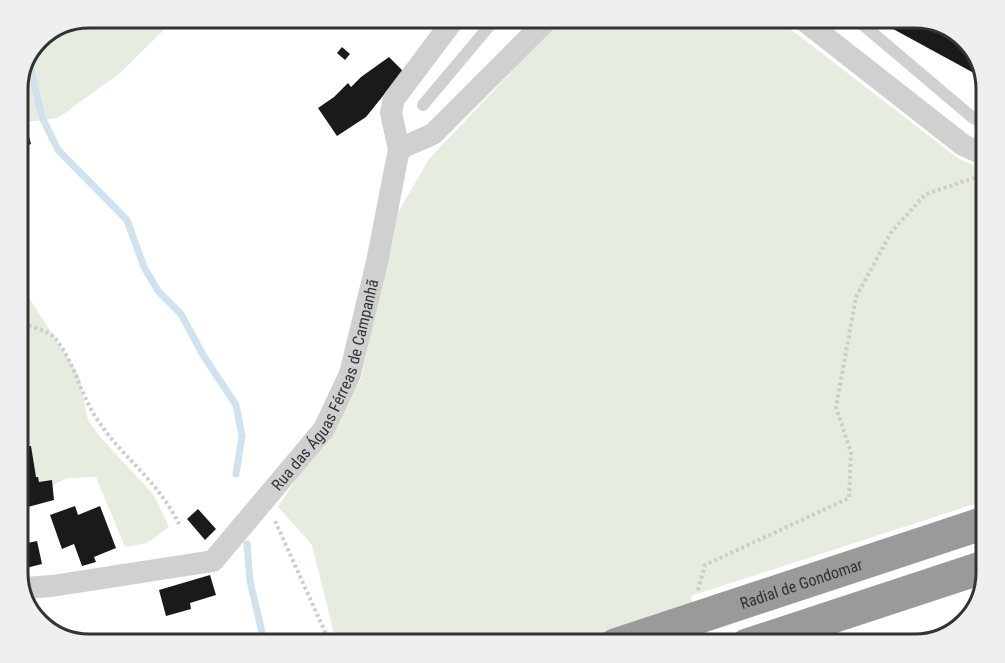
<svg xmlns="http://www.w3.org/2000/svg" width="1005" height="663" font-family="'Roboto Condensed',sans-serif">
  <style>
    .green { fill: #e6ecdf }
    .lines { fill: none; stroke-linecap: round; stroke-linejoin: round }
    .stream { stroke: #cfe2ee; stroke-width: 7 }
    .building { fill: #1a1a1a }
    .path { stroke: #cdcdcd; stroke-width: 4; stroke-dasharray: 3 3; stroke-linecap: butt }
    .service { stroke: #d0d0d0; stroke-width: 12 }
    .minor { stroke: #d0d0d0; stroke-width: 22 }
    .motorway { stroke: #9a9a9a; stroke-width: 33 }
    .labels { text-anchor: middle; stroke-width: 6; stroke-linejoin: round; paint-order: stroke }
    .street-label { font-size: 16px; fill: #333; stroke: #fff }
    .rim { fill: none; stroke: #333; stroke-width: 3 }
  </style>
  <rect width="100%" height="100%" fill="#fff"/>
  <!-- green -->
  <g class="green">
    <path d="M89,18H176L120,73L58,118L18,123V85L39,39Z"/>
    <path d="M562,18H776L959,159L987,171V500L691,596L703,645H337L312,545L278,507L361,379L397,214L429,159Z"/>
    <path d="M18,281L79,375L88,420L100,437L153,494L169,527L147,543L125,547L96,477L67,478L24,500L26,513L18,515Z"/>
  </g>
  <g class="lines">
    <!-- stream -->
    <g class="stream">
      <path d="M29,61L42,117L58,150L127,220L144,267L158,291L181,314L203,355L236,405L242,436L236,474"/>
      <path d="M247,544L250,581L265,645"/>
    </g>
  </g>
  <!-- building -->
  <g class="building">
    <path d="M873,18H916L956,30L983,78Z"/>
    <path d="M342,47L350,54L345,60L337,53Z"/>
    <path d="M389,57L403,71L366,117L337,136L318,108L334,97L348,83L351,87L361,77Z"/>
    <path d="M26,126L31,144L20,148L18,128Z"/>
    <path d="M31,446L36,477H38L39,482L52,480L54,500L24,508L20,447Z"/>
    <path d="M75,506L78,515L100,506L116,548L94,557L96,562L82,566L74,544L62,549L50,515Z"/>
    <path d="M198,509L216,529L205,540L187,519Z"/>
    <path d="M26,513L20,526L18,527V515Z"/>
    <path d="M37,541L42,564L18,570V545Z"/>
    <path d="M210,575L216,595L190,603L191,609L166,616L159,590Z"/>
  </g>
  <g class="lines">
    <!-- path -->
    <g class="path">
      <path d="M18,149L22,151"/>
      <path d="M18,320C28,327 46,329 55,338C74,361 80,394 97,419C123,459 156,478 179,524"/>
      <path d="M275,521L331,645"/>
      <path d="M698,590L705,565L849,498L851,453L836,407L856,297L892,231L926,194L980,176"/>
      <path d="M895,645L964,624"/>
    </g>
    <!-- service -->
    <g class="service">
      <path d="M855,18L973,118L987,124"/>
      <path d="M423,105L496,18"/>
    </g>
    <!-- minor -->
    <g class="minor">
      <path d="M801,18L963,145L987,156"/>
      <path d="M399,149L433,134L549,18"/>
      <path id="s1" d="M24,588L52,586L213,561L324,429L350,374L377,262L399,149L391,113L394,99L455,18"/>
    </g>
    <!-- motorway -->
    <g class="motorway">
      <path id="s2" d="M615,645L987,522"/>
      <path d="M747,645L987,566"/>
    </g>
  </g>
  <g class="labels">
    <!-- street labels -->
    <g class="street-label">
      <text dy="6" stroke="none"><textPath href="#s1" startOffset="404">Rua das Águas Férreas de Campanhã</textPath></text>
      <text dy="6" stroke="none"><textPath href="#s2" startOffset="196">Radial de Gondomar</textPath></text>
    </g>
  </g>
  <!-- crop -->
  <path d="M0 0H1005V663H0ZM89 28H915A61 61 0 0 1 976 89V573A61 61 0 0 1 915 634H89A61 61 0 0 1 28 573V89A61 61 0 0 1 89 28Z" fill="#efefef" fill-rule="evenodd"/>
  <path class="rim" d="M89 28H915A61 61 0 0 1 976 89V573A61 61 0 0 1 915 634H89A61 61 0 0 1 28 573V89A61 61 0 0 1 89 28Z"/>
</svg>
